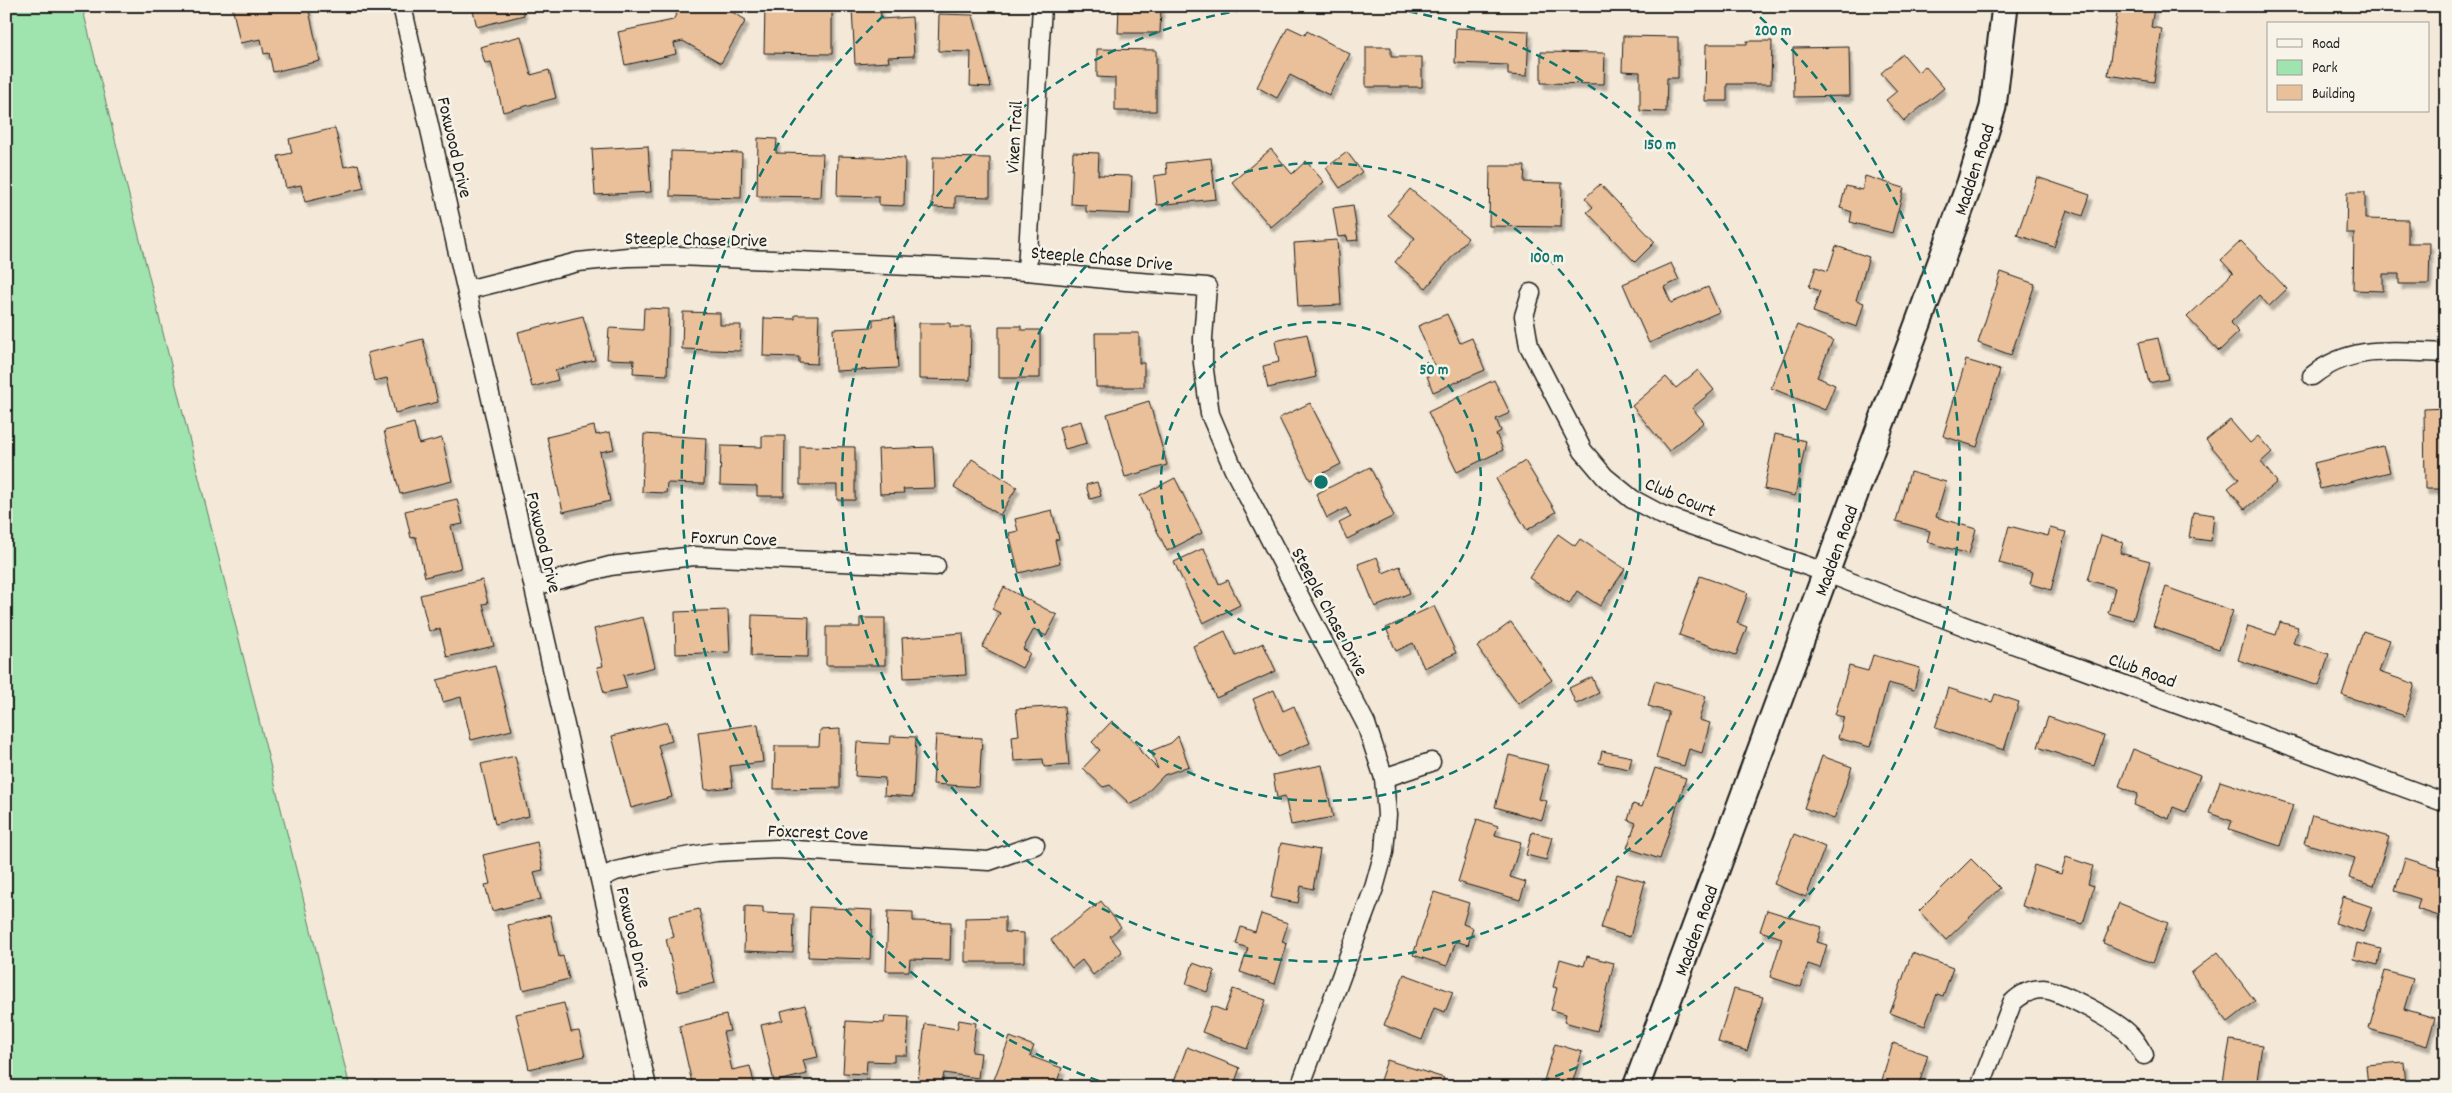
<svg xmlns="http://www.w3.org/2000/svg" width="2452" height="1093" font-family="Dekko,sans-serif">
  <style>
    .green { fill: #9fe3ae; stroke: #5e8065 }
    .building { fill: #e9c099; stroke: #1c1c1c; filter: url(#shadow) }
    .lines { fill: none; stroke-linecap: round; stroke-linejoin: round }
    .street-casing { stroke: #1c1c1c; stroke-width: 21 }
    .secondary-casing { stroke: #1c1c1c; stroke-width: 29 }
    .street { stroke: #f7f3e8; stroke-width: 18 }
    .secondary { stroke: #f7f3e8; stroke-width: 25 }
    .ring { fill: none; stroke: #0f766e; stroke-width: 2.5; stroke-dasharray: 9 6 }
    .labels { text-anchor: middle; stroke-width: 5; stroke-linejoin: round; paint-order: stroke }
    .street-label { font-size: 19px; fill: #1c1c1c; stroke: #f7f3e8 }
    .centre { fill: #0f766e; stroke: #f7f3e8; stroke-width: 2.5 }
    .ring-label { font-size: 15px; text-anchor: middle; font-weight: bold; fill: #0f766e; stroke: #f7f3e8; stroke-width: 5; stroke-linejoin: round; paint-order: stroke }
  </style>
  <defs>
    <filter id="shadow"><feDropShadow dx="3" dy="5.5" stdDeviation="1" flood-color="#0004"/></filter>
  </defs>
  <rect width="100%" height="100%" fill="#f4e9d8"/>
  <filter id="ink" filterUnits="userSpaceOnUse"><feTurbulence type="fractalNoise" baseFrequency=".02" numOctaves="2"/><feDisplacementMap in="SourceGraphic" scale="10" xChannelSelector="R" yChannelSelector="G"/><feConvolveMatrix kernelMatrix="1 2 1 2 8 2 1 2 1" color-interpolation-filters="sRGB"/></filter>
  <g filter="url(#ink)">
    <!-- green -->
    <path class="green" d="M6,6H82L350,1087H6Z"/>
    <!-- building -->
    <g class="building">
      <path d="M232,6H308L320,61L273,72L269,53L264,54L261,39L240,43Z"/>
      <path d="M472,6H522L524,15L477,27Z"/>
      <path d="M681,6H722L746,20L721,63L683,41L674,43L676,54L625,65L618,32L673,20Z"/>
      <path d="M765,6L832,7V54L764,53Z"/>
      <path d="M880,6L881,19L912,17L914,56L888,57L889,62L855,64L852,8Z"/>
      <path d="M1119,6H1161L1160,33H1118Z"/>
      <path d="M2118,6L2154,8L2151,27L2162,29L2154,82L2108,75Z"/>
      <path d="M939,14L973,15L991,87L970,86L971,52L938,51Z"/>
      <path d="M1288,27L1305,35L1307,31L1350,54L1329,95L1290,75L1277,98L1257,87Z"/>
      <path d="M1456,28L1529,31L1527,76L1508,75V65L1455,63Z"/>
      <path d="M521,36L531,75L549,70L556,98L503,112L491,62L485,63L480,47Z"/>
      <path d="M1623,36L1678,37V78H1667L1666,112L1640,111V72L1622,71Z"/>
      <path d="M1747,41H1772L1771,84H1727V101H1705L1706,44H1747Z"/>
      <path d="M1366,47H1391V57H1422V87H1366Z"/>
      <path d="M1849,47L1850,96L1794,97L1793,48Z"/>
      <path d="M1097,49L1156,50V111H1115V78L1097,77Z"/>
      <path d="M1541,52L1605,53L1604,84L1541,83Z"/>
      <path d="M1903,54L1918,72L1925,66L1944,88L1904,121L1886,100L1897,91L1881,73Z"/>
      <path d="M335,128L344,167L358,164L364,188L305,202L301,185L286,188L278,156L292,153L289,139Z"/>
      <path d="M758,138L777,139L776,153L823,154L821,197L757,196Z"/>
      <path d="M648,146L651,192L595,195L592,149Z"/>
      <path d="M1271,149L1292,174L1306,161L1324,182L1271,227L1232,182Z"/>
      <path d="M671,151L742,153L741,198L670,196Z"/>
      <path d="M1073,152L1099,153L1098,175L1132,176L1130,214L1086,212V205L1071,204Z"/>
      <path d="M1347,152L1362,172L1340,188L1326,168Z"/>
      <path d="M838,156L905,158L904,206L879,205V197L837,196Z"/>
      <path d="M933,157L990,158V197L955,196V208L932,207Z"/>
      <path d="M1211,158L1216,199L1157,205L1154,176L1167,174L1166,163Z"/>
      <path d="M1490,166H1525L1524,182L1562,183L1561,227L1489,226Z"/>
      <path d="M1865,176L1904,188L1892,233L1850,222L1852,212L1840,208L1846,186L1862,190Z"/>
      <path d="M2037,177L2090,195L2083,216L2067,210L2054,247L2017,235Z"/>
      <path d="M1600,184L1655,242L1635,262L1587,212L1593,207L1585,198Z"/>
      <path d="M1410,189L1468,238L1426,288L1395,262L1415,238L1388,215Z"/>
      <path d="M2347,192H2365V219L2408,220V243H2430L2429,284H2399V274H2383V291L2353,290L2354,233H2346Z"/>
      <path d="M1353,205L1358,240L1348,241L1347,236L1338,237L1333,208Z"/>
      <path d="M1337,240L1341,305L1298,307L1294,243Z"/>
      <path d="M2241,241L2287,289L2269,306L2259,295L2230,323L2239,332L2219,351L2187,317L2233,273L2221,260Z"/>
      <path d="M1836,246L1869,257L1856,300L1864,303L1857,327L1813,312L1820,291L1809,287L1816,267L1828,271Z"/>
      <path d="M1671,263L1679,280L1664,287L1671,303L1708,287L1719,312L1649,343L1623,284Z"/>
      <path d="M2001,272L2035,284L2011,355L1978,343Z"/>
      <path d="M644,308L669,309L667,375L633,373L634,360L607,359L609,328L643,330Z"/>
      <path d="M683,312L720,313V325H741L740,351L682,349Z"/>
      <path d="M1447,314L1460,343L1472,338L1485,370L1433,392L1427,376L1437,372L1418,326Z"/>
      <path d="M795,315H819L817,364L799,363V357L763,356L764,318L795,319Z"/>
      <path d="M583,316L595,360L555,370L558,380L532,387L518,332Z"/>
      <path d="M895,317L898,368L835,371L833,329L873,327V319Z"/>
      <path d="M919,323H950V327H971L970,380L919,379Z"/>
      <path d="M1797,325L1833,340L1817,377L1835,385L1825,410L1771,388Z"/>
      <path d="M999,326H1021V330H1040V378H999Z"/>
      <path d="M1095,333H1139V363H1144V387H1096Z"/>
      <path d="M1307,334L1316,377L1268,388L1263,366L1279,362L1275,341Z"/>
      <path d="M2158,338L2168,379L2149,383L2139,342Z"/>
      <path d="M423,339L438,402L395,413L387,378L374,381L367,353Z"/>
      <path d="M1966,360L2000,370L1977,447L1943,436Z"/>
      <path d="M1698,370L1714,390L1692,408L1704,422L1669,451L1632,406L1666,377L1676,388Z"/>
      <path d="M1494,380L1510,413L1496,419L1501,431L1496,434L1503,450L1457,472L1428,412Z"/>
      <path d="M1149,401L1167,465L1125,477L1107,414Z"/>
      <path d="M1310,403L1341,464L1310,480L1279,418Z"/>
      <path d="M2446,408V489H2425L2424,409Z"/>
      <path d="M2230,420L2250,443L2258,436L2272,452L2261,462L2277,482L2245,509L2228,488L2239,479L2206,440Z"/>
      <path d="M1081,421L1087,443L1065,449L1059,427Z"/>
      <path d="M414,423L419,444L442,438L452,481L400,494L384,431Z"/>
      <path d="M594,426L596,435L610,432L614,449L600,452L610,501L563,512L547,437Z"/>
      <path d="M644,434L706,438L704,484L667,483L666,493L642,492Z"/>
      <path d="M1775,434L1806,441L1795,496L1764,489Z"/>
      <path d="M762,436H785L784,496H757V486L720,485L721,446L762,447Z"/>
      <path d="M800,446L855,447V500H837V485H800Z"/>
      <path d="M2383,446L2390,472L2320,489L2314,463Z"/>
      <path d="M933,447L935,488L903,489L904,493L880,494L878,449Z"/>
      <path d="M972,459L1017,487L1000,515L954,487Z"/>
      <path d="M1525,461L1556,512L1527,530L1496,479Z"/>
      <path d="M1370,467L1394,516L1347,539L1339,523L1351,517L1346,508L1327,518L1316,494Z"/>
      <path d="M1910,472L1946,482L1936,517L1976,529L1969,554L1927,542L1930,531L1896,521Z"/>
      <path d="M1175,478L1202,533L1167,551L1140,496Z"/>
      <path d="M1097,482L1101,496L1090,499L1086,485Z"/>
      <path d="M457,499L463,524L451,526L461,568L425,577L416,537L411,538L405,511Z"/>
      <path d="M1052,510L1059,539L1055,540L1060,563L1019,573L1009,533L1018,531L1015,519Z"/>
      <path d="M2193,512L2214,515L2211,541L2189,538Z"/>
      <path d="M2009,526L2048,536L2050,528L2066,532L2051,590L2030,584L2033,572L1999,563Z"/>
      <path d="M1558,534L1575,546L1580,539L1625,569L1600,606L1577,591L1569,604L1529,578Z"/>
      <path d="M2101,535L2123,542L2120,553L2150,561L2133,620L2108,613L2115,588L2088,580Z"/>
      <path d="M1204,548L1219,584L1228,580L1240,605L1203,623L1174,562Z"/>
      <path d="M1377,557L1383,573L1400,566L1410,593L1375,607L1358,564Z"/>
      <path d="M1700,576L1748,593L1737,623L1747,627L1736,655L1679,635Z"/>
      <path d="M482,580L488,603L483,604L494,646L447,657L440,629L429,631L420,595Z"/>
      <path d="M1004,587L1057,615L1046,636L1034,629L1023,649L1030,653L1022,668L982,647L1000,613L992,609Z"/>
      <path d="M2166,587L2233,611L2219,649L2153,626Z"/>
      <path d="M1434,606L1456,653L1424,668L1413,643L1396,651L1386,628Z"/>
      <path d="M728,610L730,652L676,654L675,612Z"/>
      <path d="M752,615L809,617L808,657L751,656Z"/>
      <path d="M643,617L655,667L623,675L627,688L604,693L597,667L603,666L594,629Z"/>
      <path d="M860,618H885V665H826V627H860Z"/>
      <path d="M1511,622L1552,680L1518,704L1477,647Z"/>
      <path d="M2280,622L2298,627L2293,643L2329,654L2319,686L2238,660L2248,626L2276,635Z"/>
      <path d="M1225,631L1236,656L1263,643L1276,671L1216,698L1193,646Z"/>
      <path d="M2363,631L2390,640L2379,672L2415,684L2405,716L2342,695Z"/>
      <path d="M963,633L966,675L904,678L902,638Z"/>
      <path d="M1873,655L1920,668L1914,690L1888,683L1870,747L1838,738L1844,717L1835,715L1849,666L1868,671Z"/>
      <path d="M495,666L512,730L471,740L461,697L443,702L437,680Z"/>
      <path d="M1592,677L1599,693L1576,704L1569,688Z"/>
      <path d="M1655,681L1706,696L1699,720L1710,723L1702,753L1689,749L1684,766L1656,758L1669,712L1648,706Z"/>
      <path d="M1948,688L1992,702L1995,694L2019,702L2004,750L1935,728Z"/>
      <path d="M1274,690L1283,711L1294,706L1310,743L1277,757L1253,699Z"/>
      <path d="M1064,706L1069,765L1044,767L1043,759L1014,761L1012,736L1019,735L1016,709Z"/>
      <path d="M2048,717L2104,736L2094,766L2038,747Z"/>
      <path d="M1112,721L1138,745L1141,752L1158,769L1151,751L1171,743L1178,736L1189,766L1164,775L1140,800L1130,804L1110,785L1103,787L1083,768L1100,750L1092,742Z"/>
      <path d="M667,722L672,741L658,745L672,797L631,808L612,736Z"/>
      <path d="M758,724L763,762L730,766L733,787L705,790L698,732Z"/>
      <path d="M840,729V788L774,789L775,746H819L820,730Z"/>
      <path d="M936,735L982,738L979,787L933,784Z"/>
      <path d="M891,736L916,737L913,797L884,795L885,778L855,776L857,742L890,744Z"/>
      <path d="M2133,749L2200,775L2186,812L2173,807L2169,819L2134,805L2138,794L2119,786Z"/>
      <path d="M1602,751L1632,757L1629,769L1599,763Z"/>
      <path d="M1509,755L1548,765L1539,799L1547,801L1542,820L1495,807Z"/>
      <path d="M515,756L529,816L495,824L481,764Z"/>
      <path d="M1822,756L1852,767L1834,819L1804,808Z"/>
      <path d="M1322,765L1333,817L1291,825L1285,796L1277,798L1273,775Z"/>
      <path d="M1655,768L1686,778L1660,859L1627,848L1636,823L1628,820L1633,804L1642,807Z"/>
      <path d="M2220,781L2293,805L2280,846L2229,829L2232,821L2209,813Z"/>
      <path d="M2312,815L2389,837L2374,886L2349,878L2355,858L2304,843Z"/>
      <path d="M1477,819L1498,826L1495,835L1521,842L1510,877L1526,882L1520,900L1458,882Z"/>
      <path d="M1532,832L1552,837L1546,860L1526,855Z"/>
      <path d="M1794,834L1825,847L1806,897L1774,884Z"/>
      <path d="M537,842L543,870L534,872L541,899L492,911L485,885L490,884L483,855Z"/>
      <path d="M1281,843L1320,850L1313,889L1301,886L1298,903L1271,898Z"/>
      <path d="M2066,857L2093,866L2088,884L2094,886L2083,924L2022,906L2034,865L2061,874Z"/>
      <path d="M2405,858L2446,871L2445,918L2417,909L2420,899L2395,891Z"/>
      <path d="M1971,859L2000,888L1946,940L1919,911Z"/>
      <path d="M1617,874L1645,882L1630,937L1601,928Z"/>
      <path d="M1434,892L1469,903L1463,924L1473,928L1468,945L1456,941L1447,966L1413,955Z"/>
      <path d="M2343,897L2372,907L2363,932L2335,923Z"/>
      <path d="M1101,901L1121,927L1110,936L1122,952L1093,975L1082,960L1072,968L1051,940Z"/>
      <path d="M2119,903L2168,923L2152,963L2103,943Z"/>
      <path d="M745,906L763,907V913L794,914L793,953L744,951Z"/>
      <path d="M810,907L872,910L870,959L808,957Z"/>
      <path d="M699,909L715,983L678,992L666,939L674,937L669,916Z"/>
      <path d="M1767,910L1822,927L1817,942L1827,945L1820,968L1808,964L1801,987L1770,977L1782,938L1760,931Z"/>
      <path d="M888,911L913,912V921L951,922L950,960L910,959L909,971H886Z"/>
      <path d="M1261,914L1288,923L1282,942L1287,944L1275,984L1240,972L1248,948L1236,944L1241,927L1255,932Z"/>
      <path d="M550,915L559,957L563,956L569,979L523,990L508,925Z"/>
      <path d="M1005,917V932L1024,933V962H965V918Z"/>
      <path d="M2357,943L2381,949L2378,965L2353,959Z"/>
      <path d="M2218,952L2255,1001L2228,1022L2191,973Z"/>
      <path d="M1912,953L1953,968L1943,996L1937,994L1925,1026L1890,1013Z"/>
      <path d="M1587,956L1614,963L1597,1031L1564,1022L1566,1014L1551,1010L1557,988L1553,987L1560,959L1584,966Z"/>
      <path d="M1193,963L1215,971L1207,992L1186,984Z"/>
      <path d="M2385,971L2413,979L2404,1009L2435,1018L2427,1046L2369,1029Z"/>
      <path d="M1404,974L1453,992L1445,1012L1434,1008L1422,1040L1384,1025Z"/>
      <path d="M1233,989L1266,1000L1247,1049L1202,1032L1212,1006L1225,1011Z"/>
      <path d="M1734,989L1763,997L1747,1051L1718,1042Z"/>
      <path d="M564,1003L571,1032L579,1031L585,1056L529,1069L516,1014Z"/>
      <path d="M805,1005L818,1057L803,1060L807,1074L774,1082L761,1025L783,1020L781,1011Z"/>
      <path d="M726,1015L730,1031L723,1032L732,1070L750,1066L755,1087H693L679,1026Z"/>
      <path d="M885,1016L909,1017L907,1055H894V1062L867,1061L866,1074L843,1073L846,1021L884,1023Z"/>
      <path d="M959,1020L976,1023L972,1052L981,1053L978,1078L944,1073L942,1084L918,1081L925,1024L957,1029Z"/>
      <path d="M1010,1037L1034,1046L1030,1056L1062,1068L1055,1087L992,1085Z"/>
      <path d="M2230,1040L2262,1045L2256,1087H2222Z"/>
      <path d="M1893,1043L1928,1055L1918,1087H1880Z"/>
      <path d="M1555,1044L1582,1052L1571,1087H1542Z"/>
      <path d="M1187,1047L1240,1068L1233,1087H1222L1212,1083L1211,1087H1172Z"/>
      <path d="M1387,1060L1444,1078L1441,1087H1368L1369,1083L1378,1086Z"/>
      <path d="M2404,1062L2406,1087H2368L2366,1065Z"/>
      <path d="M1700,1081L1718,1087H1698Z"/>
      <path d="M1726,1081L1745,1087H1725Z"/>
      <path d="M2066,1082L2084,1087H2065Z"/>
    </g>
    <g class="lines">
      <!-- street casing -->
      <g class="street-casing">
        <g id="street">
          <path d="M402,6L647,1087"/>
          <path d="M1027,271L1042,6"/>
          <path d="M467,290L578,262L628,257L679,256L1027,271L1126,281L1207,287L1203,338V363L1210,414L1233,468L1366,724L1384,778L1387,815L1384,852L1374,888L1300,1087"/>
          <path d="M1531,293L1524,316L1529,346L1583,451L1605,477L1632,499L1662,515L1827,573L1964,626L2446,803"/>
          <path d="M2312,376C2353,343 2397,352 2446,353"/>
          <path d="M534,586L610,566L694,556L936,566"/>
          <path d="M1384,778L1431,762"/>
          <path d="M600,878L616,871L655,862L716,852L777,849L989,861L1035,845"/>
          <path d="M1980,1087L2012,1003C2021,994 2030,989 2043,989C2059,990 2121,1023 2131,1036C2136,1041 2140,1049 2144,1055"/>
        </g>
      </g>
      <!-- secondary casing -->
      <g class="secondary-casing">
        <path id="secondary" d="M1636,1087L1970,183L1993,107L2005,6"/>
      </g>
      <!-- street -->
      <use href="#street" class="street"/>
      <!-- secondary -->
      <use href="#secondary" class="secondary"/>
    </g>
  </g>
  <!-- distance rings -->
  <g class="ring">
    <circle cx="1321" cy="482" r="160"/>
    <circle cx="1321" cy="482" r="319"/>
    <path d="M1379 7A479 479 0 1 1 1263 7"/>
    <path d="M1113 1086A639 639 0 0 1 893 7M1749 7A639 639 0 0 1 1529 1086"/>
  </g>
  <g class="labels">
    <!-- street labels -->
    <g class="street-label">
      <text transform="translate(1013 137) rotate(-87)" y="7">Vixen Trail</text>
      <text transform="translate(456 147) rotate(77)" y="7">Foxwood Drive</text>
      <text transform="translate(1973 169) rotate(-72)" y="7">Madden Road</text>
      <text transform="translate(696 238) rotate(1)" y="7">Steeple Chase Drive</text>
      <text transform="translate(1102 257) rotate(5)" y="7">Steeple Chase Drive</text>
      <text transform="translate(1681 496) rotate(23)" y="7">Club Court</text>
      <text transform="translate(734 537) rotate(2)" y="7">Foxrun Cove</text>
      <text transform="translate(545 542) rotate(77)" y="7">Foxwood Drive</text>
      <text transform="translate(1835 550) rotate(-70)" y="7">Madden Road</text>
      <text transform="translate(1331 611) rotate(62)" y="7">Steeple Chase Drive</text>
      <text transform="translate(2143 669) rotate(20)" y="7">Club Road</text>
      <text transform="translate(818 831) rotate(2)" y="7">Foxcrest Cove</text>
      <text transform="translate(1695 930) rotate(-70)" y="7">Madden Road</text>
      <text transform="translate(635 937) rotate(77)" y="7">Foxwood Drive</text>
    </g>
  </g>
  <circle cx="1321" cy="482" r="8" class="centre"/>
  <g class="ring-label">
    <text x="1773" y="35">200 m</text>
    <text x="1660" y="149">150 m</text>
    <text x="1547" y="262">100 m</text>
    <text x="1434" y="374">50 m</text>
  </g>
  <!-- margin -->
  <rect width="2452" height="1093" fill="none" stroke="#f7f3e8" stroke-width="25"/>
  <rect x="12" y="12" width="2427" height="1068" fill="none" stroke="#1c1c1c" stroke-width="2" filter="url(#ink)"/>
  <!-- legend -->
  <rect x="2267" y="22" width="162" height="90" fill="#f7f3e8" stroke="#9f9d96"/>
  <rect x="2277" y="39" width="25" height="8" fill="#f7f3e8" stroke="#9f9d96"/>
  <text x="2312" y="48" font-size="15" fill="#1c1c1c">Road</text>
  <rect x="2277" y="60" width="25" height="15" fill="#9fe3ae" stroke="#9f9d96"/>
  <text x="2312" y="72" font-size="15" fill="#1c1c1c">Park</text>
  <rect x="2277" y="85" width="25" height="15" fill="#e9c099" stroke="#9f9d96"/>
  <text x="2312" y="98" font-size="15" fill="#1c1c1c">Building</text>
</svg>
